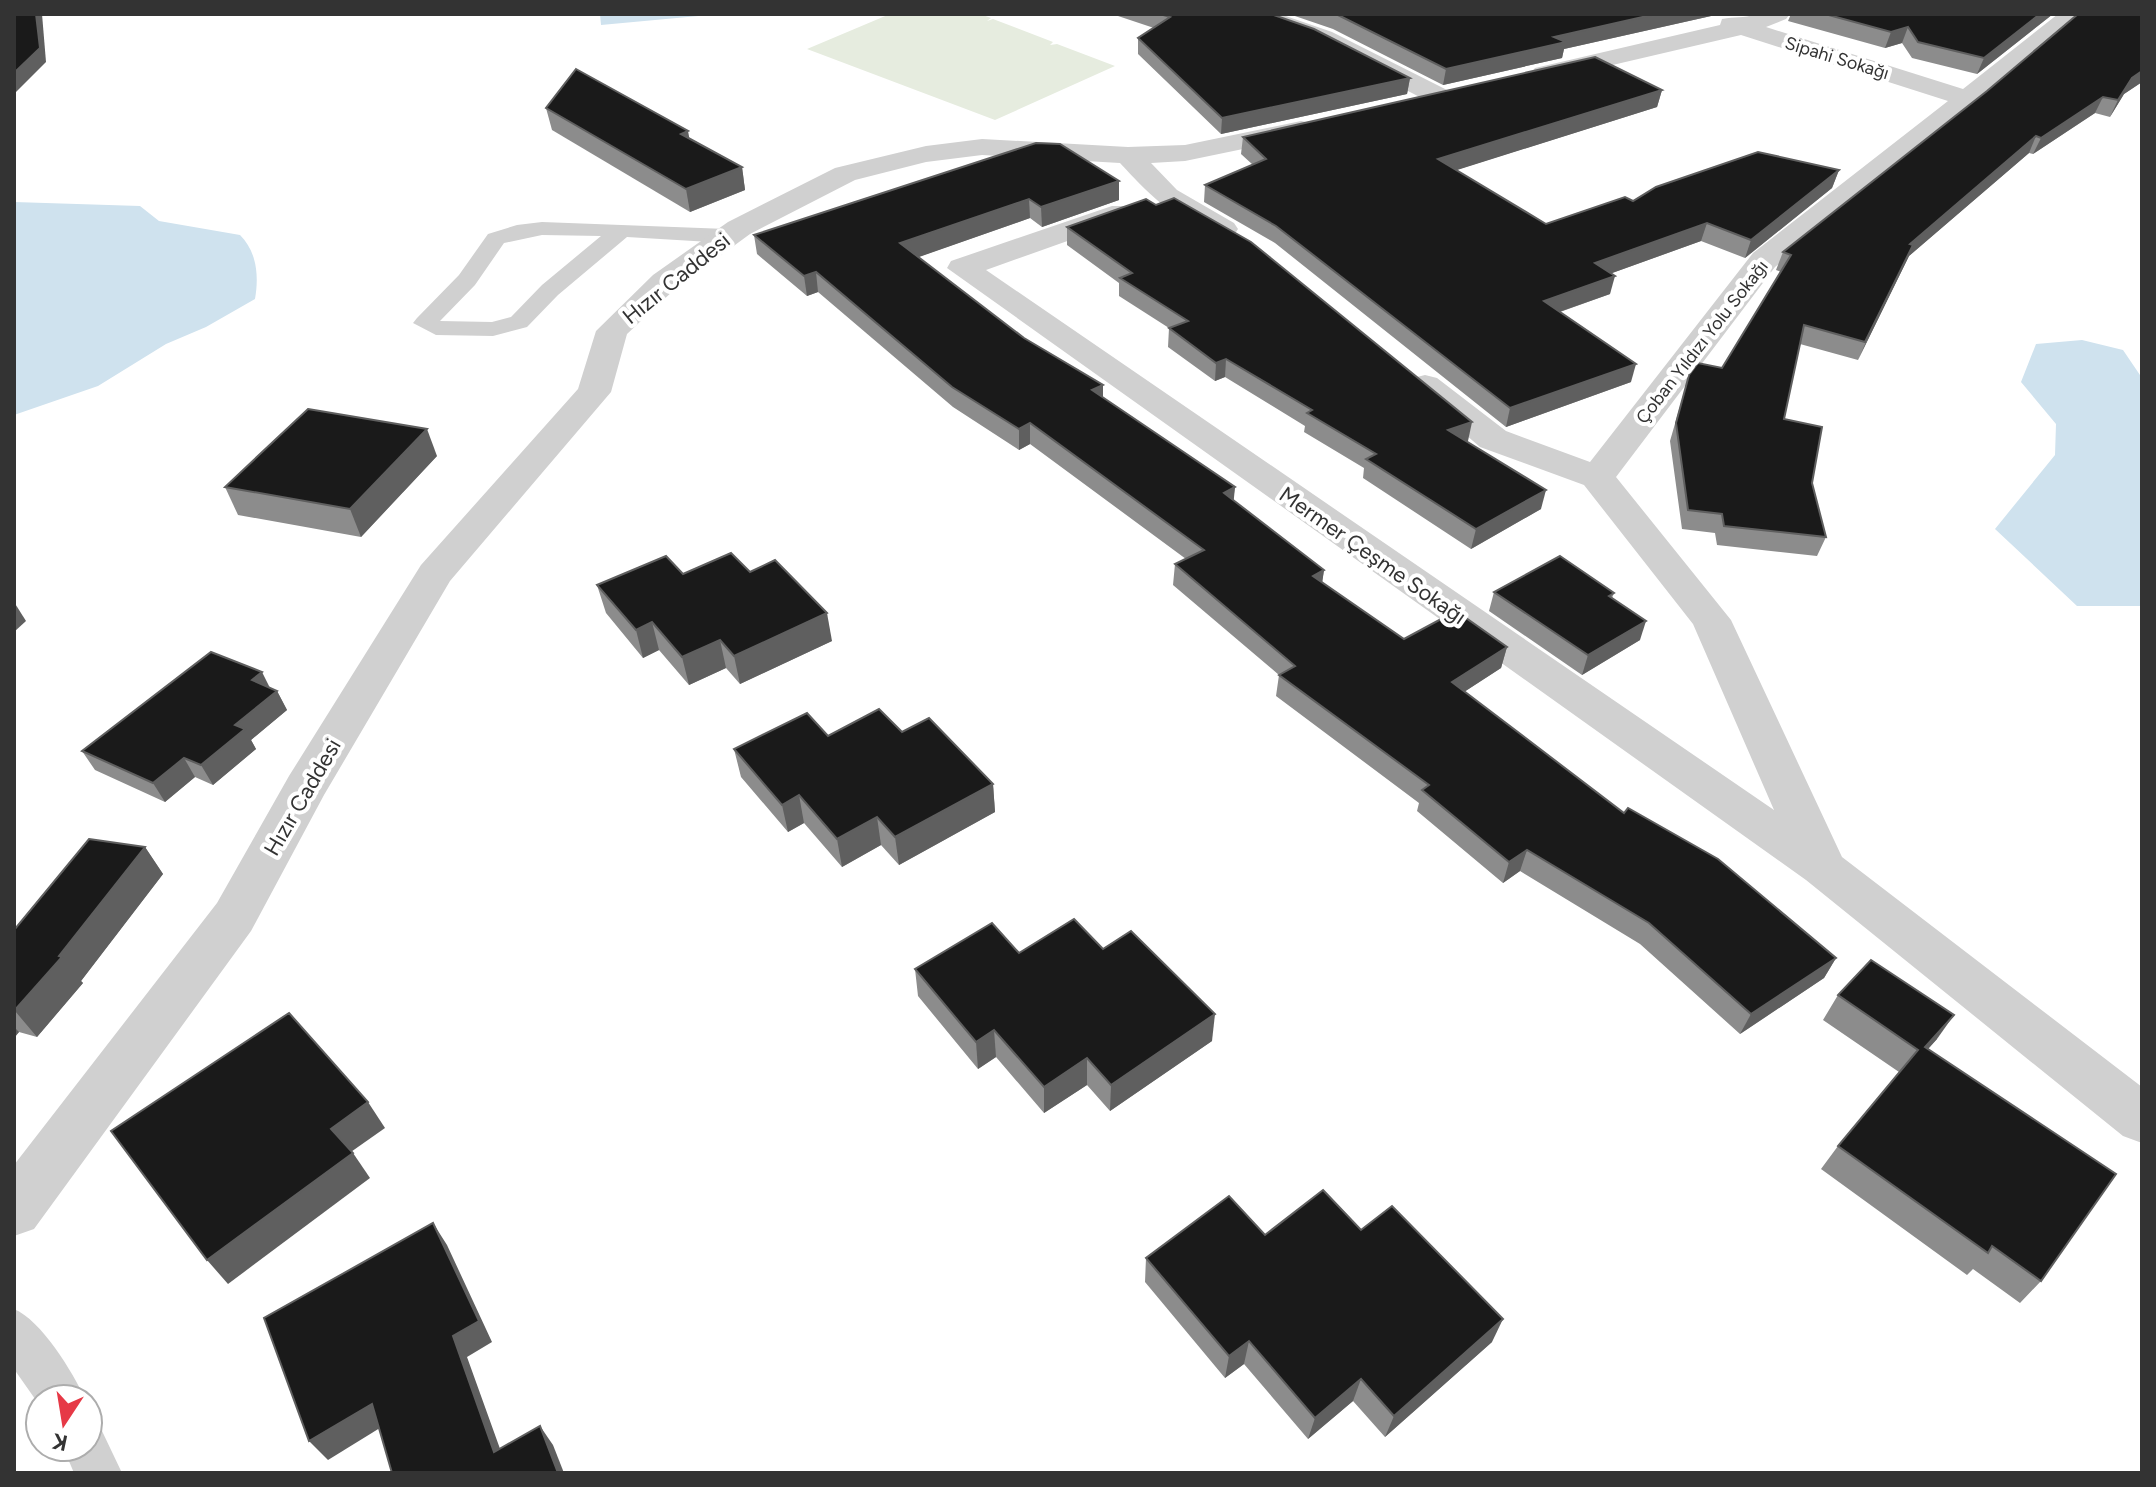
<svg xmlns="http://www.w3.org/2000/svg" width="2156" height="1487" font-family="Figtree,sans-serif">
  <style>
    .green { fill: #e6ecdf }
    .water { fill: #cfe2ee }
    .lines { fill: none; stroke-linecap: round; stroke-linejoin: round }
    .service { fill: #d0d0d0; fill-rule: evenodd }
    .minor { fill: #d0d0d0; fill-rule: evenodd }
    .wall { fill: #8c8c8c }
    .shaded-wall { fill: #5f5f5f }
    .building { fill: #1a1a1a; stroke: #5f5f5f; stroke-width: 2 }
    .labels { text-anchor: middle; stroke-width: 8; stroke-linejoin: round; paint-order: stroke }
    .far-street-label { font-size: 18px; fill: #333; stroke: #fff }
    .street-label { font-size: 22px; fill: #333; stroke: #fff }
  </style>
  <rect width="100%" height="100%" fill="#fff"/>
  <!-- green -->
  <path class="green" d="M890,14H980L991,18L987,21L993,19L1053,42L1050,45L1057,44L1115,66L995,120L807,49Z"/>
  <!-- water -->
  <g class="water">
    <path d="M600,14H720L601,25Z"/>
    <path d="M14,202L140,206L159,221L240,235C257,252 259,276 255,299L206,327L166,344L98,386L14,415Z"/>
    <path d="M2082,340L2123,350L2142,378V606H2077L1995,529L2055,455L2056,424L2021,382L2036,344Z"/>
  </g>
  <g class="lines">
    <!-- service -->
    <g class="service">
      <path d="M542,222L727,229L738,236L727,243L627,237L558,295L527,327L493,336L436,335L413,323L417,318L459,275L488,234L517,225ZM542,235L601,236L542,285L511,317L492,322L440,321L475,285L504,243Z"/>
      <path d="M14,1309C41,1320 73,1372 85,1399H40V1406L14,1369Z"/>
      <path d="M88,1425L102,1431L122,1473H74L63,1447H88Z"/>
    </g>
    <!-- minor -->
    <g class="minor">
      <path d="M1245,14H1280L1332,32L1451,92L1455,98L1451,104H1433L1314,42L1249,19Z"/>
      <path d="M1756,14H1790L1786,19L1766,27L1963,89L2058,14H2085L1978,105L1775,267L1616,477L1731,620L1842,857L2142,1087V1143L2123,1136L1806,880L947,268L951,261L1112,206H1132L1137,212L1132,218L986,270L1774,810L1693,624L1584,485L1480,447L1408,385L1413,378L1425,375L1437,378L1506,431L1590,462L1753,253L1948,101L1741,35L1544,81L1531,73L1535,68L1720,25L1722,19C1735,16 1743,19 1756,14Z"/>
      <path d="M1301,121L1311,123L1315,129L1311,135L1185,161L1151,163L1177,190L1234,223L1238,229L1234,235C1197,245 1143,188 1120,163L982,155L926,162L855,180L750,234L675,289L627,334L611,392L450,581L324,795L251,931L34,1229L14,1236V1165L217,903L289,776L421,565L578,389L596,331L653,275L728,222L835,168L926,146L982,139L1128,147L1185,145Z"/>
    </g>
  </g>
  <!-- wall -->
  <g class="wall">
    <path d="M1112,14H1271L1410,78L1407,94L1221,134L1138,54V38L1154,28Z"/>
    <path d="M1289,14H1720L1564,49L1562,58L1443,85L1333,29Z"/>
    <path d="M1791,14H2053L1977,74L1912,58L1902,43L1885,48L1788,21Z"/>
    <path d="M2142,14V82L2124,94L2110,117L2095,113L2033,154L2029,153L1909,256L1858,360L1800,344L1784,419L1812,483L1826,537L1817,556L1717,545L1715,533L1682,529L1670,441L1689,375L1722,368L1781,272L1776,270L1783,252L1987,91Z"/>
    <path d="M1662,90L1657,107L1456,170L1546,224L1633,201L1839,170L1832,188L1745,258L1701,241L1612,273L1610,294L1560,312L1631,382L1506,427L1275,243L1204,202L1205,185L1253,165L1241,154L1243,137Z"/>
    <path d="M546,108L690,139L742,167L745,190L690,212L552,130Z"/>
    <path d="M1119,181V200L1042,227L1030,218L918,257L1103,398L1235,487L1233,500L1324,570L1322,582L1404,639L1507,647L1501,668L1464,692L1624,813L1836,958L1824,978L1740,1034L1640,944L1520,871L1503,883L1417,811L1419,803L1276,696L1279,675L1173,585L1175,564L1186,559L1030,444L1019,450L953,407L818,292L807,296L757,254L754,235Z"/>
    <path d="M1067,227L1468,441H1466L1541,509L1471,549L1363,478L1364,468L1304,432L1305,426L1225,377L1215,381L1168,347L1169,328L1119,296V283L1067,245Z"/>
    <path d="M437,456L361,537L238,515L225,487Z"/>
    <path d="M750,572L832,641L740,684L726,668L689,685L659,650L643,658L606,613L597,585L683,574Z"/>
    <path d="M1494,592L1614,593L1612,598L1640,640L1582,675L1489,611Z"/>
    <path d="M270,688L277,691L287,710L251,740L256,749L213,785L195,777L165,802L95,770L82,751Z"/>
    <path d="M902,732L993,784L995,812L899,865L881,845L842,867L804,823L788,832L741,777L734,749L828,736Z"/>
    <path d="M145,847L163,874L81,981L83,983L37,1037L19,1032L14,1038V930Z"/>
    <path d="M1103,949L1212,1041L1110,1111L1087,1085L1044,1113L996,1057L978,1069L918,996L915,969L1019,953Z"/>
    <path d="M1838,995L1937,1039L1928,1049L2041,1281L2020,1303L1973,1269L1967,1275L1821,1169L1838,1146L1899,1072L1823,1020Z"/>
    <path d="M1361,1230L1492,1342L1385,1437L1353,1401L1308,1439L1244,1364L1225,1378L1145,1282L1146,1258L1265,1235Z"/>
  </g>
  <!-- shaded-wall -->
  <g class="shaded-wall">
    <path d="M36,14H42L46,62L14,94V73Z"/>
    <path d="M1656,14H1720L1564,49L1562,58L1443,85L1446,69L1554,37Z"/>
    <path d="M2040,14H2053L1977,74L1984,58Z"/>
    <path d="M1908,27L1902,43L1885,48L1891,32Z"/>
    <path d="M2142,71V82L2124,94L2110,117L2118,100L2132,78Z"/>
    <path d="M1410,78L1407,94L1221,134L1222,118Z"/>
    <path d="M1662,90L1657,107L1435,177L1438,159Z"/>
    <path d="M2103,97L2095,113L2033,154L2041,138Z"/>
    <path d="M688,131L692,153L681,134Z"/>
    <path d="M2036,136L2029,153L1909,256L1858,360L1910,244Z"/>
    <path d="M742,167L745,190L690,212L686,189Z"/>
    <path d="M1839,170L1832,188L1745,258L1751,240Z"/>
    <path d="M1119,181V200L1042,227L1041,207Z"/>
    <path d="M1029,199L1030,218L902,263L900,243Z"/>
    <path d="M1707,223L1701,241L1590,281L1595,263Z"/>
    <path d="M816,272L818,292L807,296L804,276Z"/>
    <path d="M1615,276L1610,294L1539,319L1544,301Z"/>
    <path d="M1226,359L1225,377L1215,381L1216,363Z"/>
    <path d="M1636,364L1631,382L1506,427L1510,408Z"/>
    <path d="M1103,385V405L1092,390Z"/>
    <path d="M1472,422L1468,441L1444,449L1448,430Z"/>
    <path d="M1030,423V444L1019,450V429Z"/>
    <path d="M427,429L437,456L361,537L350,509Z"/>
    <path d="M1235,487L1233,508L1224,493Z"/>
    <path d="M1546,490L1541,509L1471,549L1476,529Z"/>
    <path d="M1324,570L1321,591L1313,576Z"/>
    <path d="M14,602L26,621L14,632Z"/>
    <path d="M827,613L832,641L740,684L734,656Z"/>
    <path d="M1646,621L1640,640L1582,675L1588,655Z"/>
    <path d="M652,622L659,650L643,658L636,630Z"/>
    <path d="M720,640L726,668L689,685L682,657Z"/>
    <path d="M1507,647L1501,668L1447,703L1452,682Z"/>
    <path d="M262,672L272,692L252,680Z"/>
    <path d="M277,691L287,710L251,740L256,749L213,785L201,765L235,725Z"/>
    <path d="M184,758L195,777L165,802L153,783Z"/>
    <path d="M993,784L995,812L899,865L895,837Z"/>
    <path d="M799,795L804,823L788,832L782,805Z"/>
    <path d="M877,817L881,845L842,867L837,839Z"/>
    <path d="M145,847L163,874L81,981L83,983L37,1037L15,1011Z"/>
    <path d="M1527,850L1520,871L1503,883L1509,862Z"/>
    <path d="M1836,958L1824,978L1740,1034L1751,1014Z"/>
    <path d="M1215,1014L1212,1041L1110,1111L1111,1085Z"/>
    <path d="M1954,1015L1937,1039L1908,1071L1925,1047Z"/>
    <path d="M14,1027L19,1032L14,1038Z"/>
    <path d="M994,1030L996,1057L978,1069L976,1042Z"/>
    <path d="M1087,1058V1085L1044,1113V1087Z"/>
    <path d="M368,1102L385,1128L348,1154L331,1129Z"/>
    <path d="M353,1153L370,1178L228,1284L207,1260Z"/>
    <path d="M433,1223L447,1245L492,1342L467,1357L508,1471L494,1452L453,1336Z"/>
    <path d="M1503,1319L1492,1342L1385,1437L1394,1416Z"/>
    <path d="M1249,1341L1244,1364L1225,1378L1229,1356Z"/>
    <path d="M1361,1379L1353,1401L1308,1439L1315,1418Z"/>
    <path d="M372,1404L388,1423L328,1460L309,1441Z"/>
    <path d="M540,1426L553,1445L564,1473H558Z"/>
  </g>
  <!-- building -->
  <g class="building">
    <path d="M14,14H36L40,48L14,73Z"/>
    <path d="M1160,14H1271L1314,29L1410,78L1222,118L1138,38L1170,17Z"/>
    <path d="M1336,14H1656L1554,37L1566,42L1446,69Z"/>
    <path d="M1825,14H2040L1984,58L1918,42L1908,27L1891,32Z"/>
    <path d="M2078,14H2142V71L2132,78L2118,100L2103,97L2041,138L2036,136L1910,244L1913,245L1865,342L1804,325L1784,419L1822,427L1812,483L1826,537L1724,526L1722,514L1688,510L1676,423L1689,375L1698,363L1722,368L1791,255L1783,252L1987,91Z"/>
    <path d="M1595,57L1662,90L1438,159L1546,224L1625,197L1633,201L1656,187L1758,152L1839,170L1751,240L1707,223L1595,263L1615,276L1544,301L1636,364L1510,408L1276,226L1205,185L1266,159L1243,137Z"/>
    <path d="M576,69L688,131L681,134L742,167L686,189L546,108Z"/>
    <path d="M1036,143L1060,144L1119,181L1041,207L1029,199L900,243L1024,338L1103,385L1092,390L1235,487L1224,493L1324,570L1313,576L1404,639L1456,611L1507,647L1452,682L1624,813L1628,808L1718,859L1836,958L1751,1014L1649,923L1527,850L1509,862L1422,790L1429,785L1279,675L1295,666L1175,564L1204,550L1030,423L1019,429L952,387L816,272L804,276L754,235Z"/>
    <path d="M1174,198L1251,242L1472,422L1448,430L1546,490L1476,529L1366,459L1376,454L1307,413L1312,410L1226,359L1216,363L1169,328L1188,321L1120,278L1132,273L1067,227L1146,199L1156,205Z"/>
    <path d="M308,409L427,429L350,509L225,487Z"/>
    <path d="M731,553L750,572L775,560L827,613L734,656L720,640L682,657L652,622L636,630L597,585L666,556L683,574Z"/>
    <path d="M1560,556L1614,593L1609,596L1646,621L1588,655L1494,592Z"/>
    <path d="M211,652L262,672L252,680L277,691L235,725L245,729L201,765L184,758L153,783L82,751Z"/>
    <path d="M879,709L902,732L929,718L993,784L895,837L877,817L837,839L799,795L782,805L734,749L807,713L828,736Z"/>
    <path d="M89,839L145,847L59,956L62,957L14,1011V930Z"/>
    <path d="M1074,919L1103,949L1131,931L1215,1014L1111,1085L1087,1058L1044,1087L994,1030L976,1042L915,969L992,923L1019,953Z"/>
    <path d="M1871,960L1954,1015L1925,1047L2116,1174L2041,1281L1992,1246L1988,1253L1838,1146L1918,1050L1838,995Z"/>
    <path d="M289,1013L368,1102L331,1129L353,1153L207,1260L111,1131Z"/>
    <path d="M1323,1190L1361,1230L1392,1206L1503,1319L1394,1416L1361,1379L1315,1418L1249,1341L1229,1356L1146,1258L1229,1196L1265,1235Z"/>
    <path d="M433,1223L479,1321L453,1336L494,1452L540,1426L558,1473H392L372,1404L309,1441L264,1318Z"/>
  </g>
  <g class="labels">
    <!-- far-street labels -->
    <g class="far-street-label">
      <text transform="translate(1837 58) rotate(17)" y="6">Sipahi Sokağı</text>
      <text transform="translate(1702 342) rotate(-52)" y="6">Çoban Yıldızı Yolu Sokağı</text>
    </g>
    <!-- street labels -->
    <g class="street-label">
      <text transform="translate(676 278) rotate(-39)" y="8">Hızır Caddesi</text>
      <text transform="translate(1373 555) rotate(35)" y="8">Mermer Çeşme Sokağı</text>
      <text transform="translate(302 797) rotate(-60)" y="8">Hızır Caddesi</text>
    </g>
  </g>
  <!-- border -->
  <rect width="2156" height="1487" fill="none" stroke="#333333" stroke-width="32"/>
  <!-- north arrow -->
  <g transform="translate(64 1423) rotate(192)"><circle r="38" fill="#ffffff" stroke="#adadad" stroke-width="2"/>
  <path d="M0-6L14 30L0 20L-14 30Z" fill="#e63946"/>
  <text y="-12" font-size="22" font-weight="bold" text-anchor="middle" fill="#333333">K</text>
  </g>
</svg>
